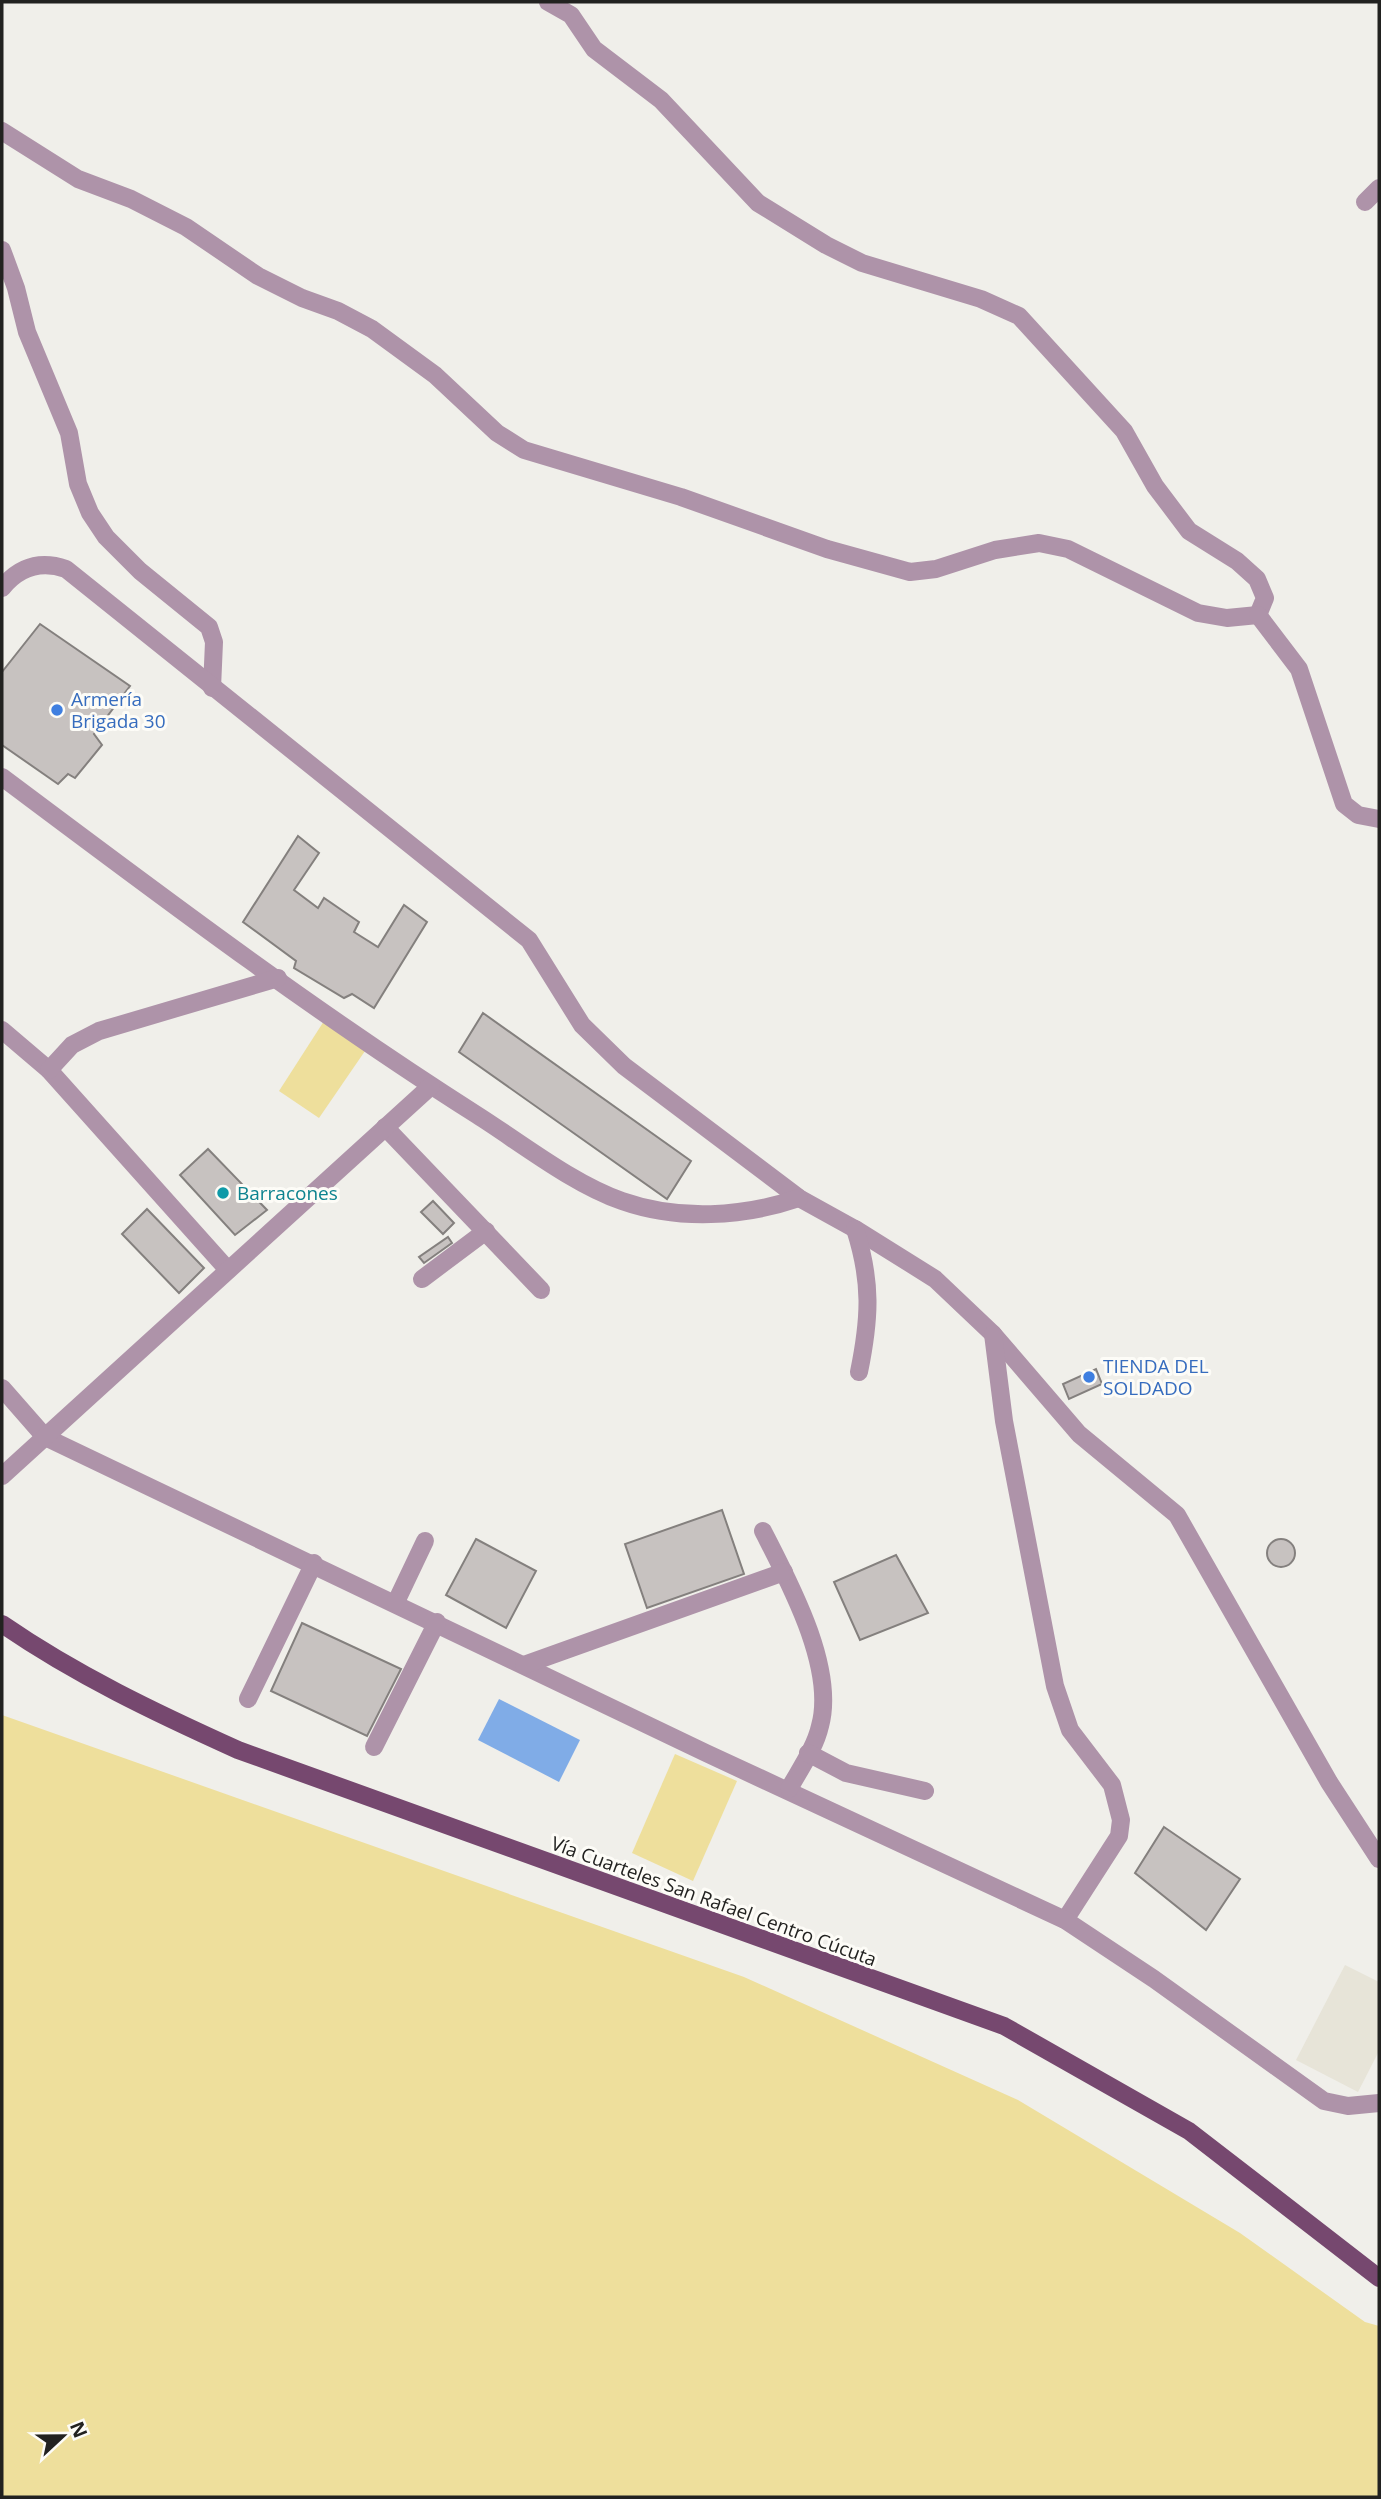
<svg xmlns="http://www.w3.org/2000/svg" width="1381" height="2499" font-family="'Open Sans',sans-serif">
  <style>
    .built { fill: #e7e4d8 }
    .green { fill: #eedf9c }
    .water { fill: #80ace7 }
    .building { fill: #c7c2c0; stroke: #84807e; stroke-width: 2 }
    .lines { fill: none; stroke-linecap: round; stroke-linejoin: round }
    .minor { stroke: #ae93a9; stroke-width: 18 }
    .major { stroke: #76486f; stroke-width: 18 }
    .shop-dot { fill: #3f7fe0; stroke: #fdfcf7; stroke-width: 2.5 }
    .culture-dot { fill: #0f9aa8; stroke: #fdfcf7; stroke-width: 2.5 }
    .labels { text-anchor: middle; stroke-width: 6; stroke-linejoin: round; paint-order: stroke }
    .shop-label { font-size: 19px; fill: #366cbe; stroke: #fdfcf7; text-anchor: start }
    .culture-label { font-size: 19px; fill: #0d838f; stroke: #fdfcf7; text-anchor: start }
    .street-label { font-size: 19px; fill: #222220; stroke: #fdfcf7 }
  </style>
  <rect width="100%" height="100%" fill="#f0efea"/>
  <!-- built -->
  <path class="built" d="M1345,1965L1379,1982V2051L1358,2092L1296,2060Z"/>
  <!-- green -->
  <g class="green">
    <path d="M324,1021L365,1051L319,1118L279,1091Z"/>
    <path d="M2,1715L744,1977L1018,2100L1240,2233L1365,2322L1379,2326V2497H2Z"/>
    <path d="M675,1754L737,1781L693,1881L632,1853Z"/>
  </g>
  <!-- water -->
  <path class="water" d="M499,1699L580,1740L559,1782L478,1740Z"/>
  <!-- building -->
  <g class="building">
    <path d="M40,624L130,686L94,734L102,745L75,778L68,774L58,784L2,745V672Z"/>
    <path d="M298,836L319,853L294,890L318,908L324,898L359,922L354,932L378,947L404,905L427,922L374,1008L352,994L344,998L294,968L296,961L243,922Z"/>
    <path d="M483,1013L691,1161L667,1199L459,1052Z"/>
    <path d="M208,1149L267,1210L235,1235L180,1175Z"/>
    <path d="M433,1201L454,1223L443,1234L421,1212Z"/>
    <path d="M147,1209L204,1268L179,1293L122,1234Z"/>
    <path d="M448,1237L452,1243L424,1263L419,1257Z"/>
    <path d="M1096,1369L1102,1384L1069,1399L1063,1384Z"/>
    <path d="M722,1510L744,1574L647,1608L625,1544Z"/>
    <circle cx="1281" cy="1553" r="14"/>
    <path d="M476,1539L536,1571L506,1628L446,1595Z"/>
    <path d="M896,1555L928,1613L860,1640L834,1582Z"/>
    <path d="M302,1623L401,1669L367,1736L271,1691Z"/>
    <path d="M1164,1827L1240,1879L1206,1930L1135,1873Z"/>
  </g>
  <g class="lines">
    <!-- minor -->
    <g class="minor">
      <path d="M548,2L571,15L594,49L661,100L758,203L826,245L862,263L981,299L1019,316L1124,431L1155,486L1189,531L1237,561L1257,579L1265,598L1258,615"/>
      <path d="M2,131L78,179L131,199L186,227L258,276L302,298L338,311L372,329L435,375L497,433L524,450L681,497L827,549L910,572L936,569L995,550L1039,543L1068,549L1198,613L1227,618L1258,615"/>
      <path d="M1365,202L1379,188"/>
      <path d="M2,250L16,288L27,332L69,433L78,484L90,513L106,537L140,571L209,627L214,642L212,688"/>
      <path d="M2,588C19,567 40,560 66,569L529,940L582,1025L624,1066L799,1198L855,1229L935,1279L993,1334L1079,1434L1177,1515L1329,1782L1379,1859"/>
      <path d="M1258,615L1299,669L1344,804L1358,815L1379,819"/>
      <path d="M2,777C157,893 313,1011 477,1115C521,1143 573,1184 622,1201C679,1221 743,1217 799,1198"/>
      <path d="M2,1030L49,1070L228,1270"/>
      <path d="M49,1070L72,1045L99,1031L278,978"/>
      <path d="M385,1127L541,1290"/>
      <path d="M855,1229C872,1282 870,1318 859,1372"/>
      <path d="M422,1279L486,1231"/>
      <path d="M993,1334L1004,1421L1055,1686L1070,1730L1112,1785L1121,1820L1119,1836L1065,1920"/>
      <path d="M2,1388L45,1437L706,1753L1065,1920L1154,1979L1324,2101L1348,2106L1379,2103"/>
      <path d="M2,1476L431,1086"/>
      <path d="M763,1531C789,1582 836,1668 820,1726C815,1748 800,1769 789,1789"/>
      <path d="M396,1602L425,1541"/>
      <path d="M524,1665L784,1572"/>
      <path d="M248,1699L314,1563"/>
      <path d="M374,1747L437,1622"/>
      <path d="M808,1753L846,1773L925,1791"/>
    </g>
    <!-- major -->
    <path class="major" d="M2,1624C76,1675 156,1713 238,1750L1004,2026L1189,2131L1379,2278"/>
  </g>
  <!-- markers -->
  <g class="shop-dot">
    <circle cx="57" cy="710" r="7"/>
    <circle cx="1089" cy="1377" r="7"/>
  </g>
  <circle class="culture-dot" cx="223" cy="1193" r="7"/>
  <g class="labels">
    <!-- shop labels -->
    <g class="shop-label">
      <text x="71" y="706">Armería<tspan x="71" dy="22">Brigada 30</tspan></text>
      <text x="1103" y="1373">TIENDA DEL<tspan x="1103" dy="22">SOLDADO</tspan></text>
    </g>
    <!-- culture labels -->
    <g class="culture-label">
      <text x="237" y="1200">Barracones</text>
    </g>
    <!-- street labels -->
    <g class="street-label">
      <text transform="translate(714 1901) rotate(20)" y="7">Vía Cuarteles San Rafael Centro Cúcuta</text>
    </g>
  </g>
  <!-- border -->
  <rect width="1381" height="2499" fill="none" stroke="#222220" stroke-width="7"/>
  <!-- north arrow -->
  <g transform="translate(63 2436) rotate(68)" stroke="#fdfcf7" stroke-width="5" paint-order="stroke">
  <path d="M0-5L12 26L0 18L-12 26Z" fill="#222220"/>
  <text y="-10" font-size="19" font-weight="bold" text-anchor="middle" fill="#222220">N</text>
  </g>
</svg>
